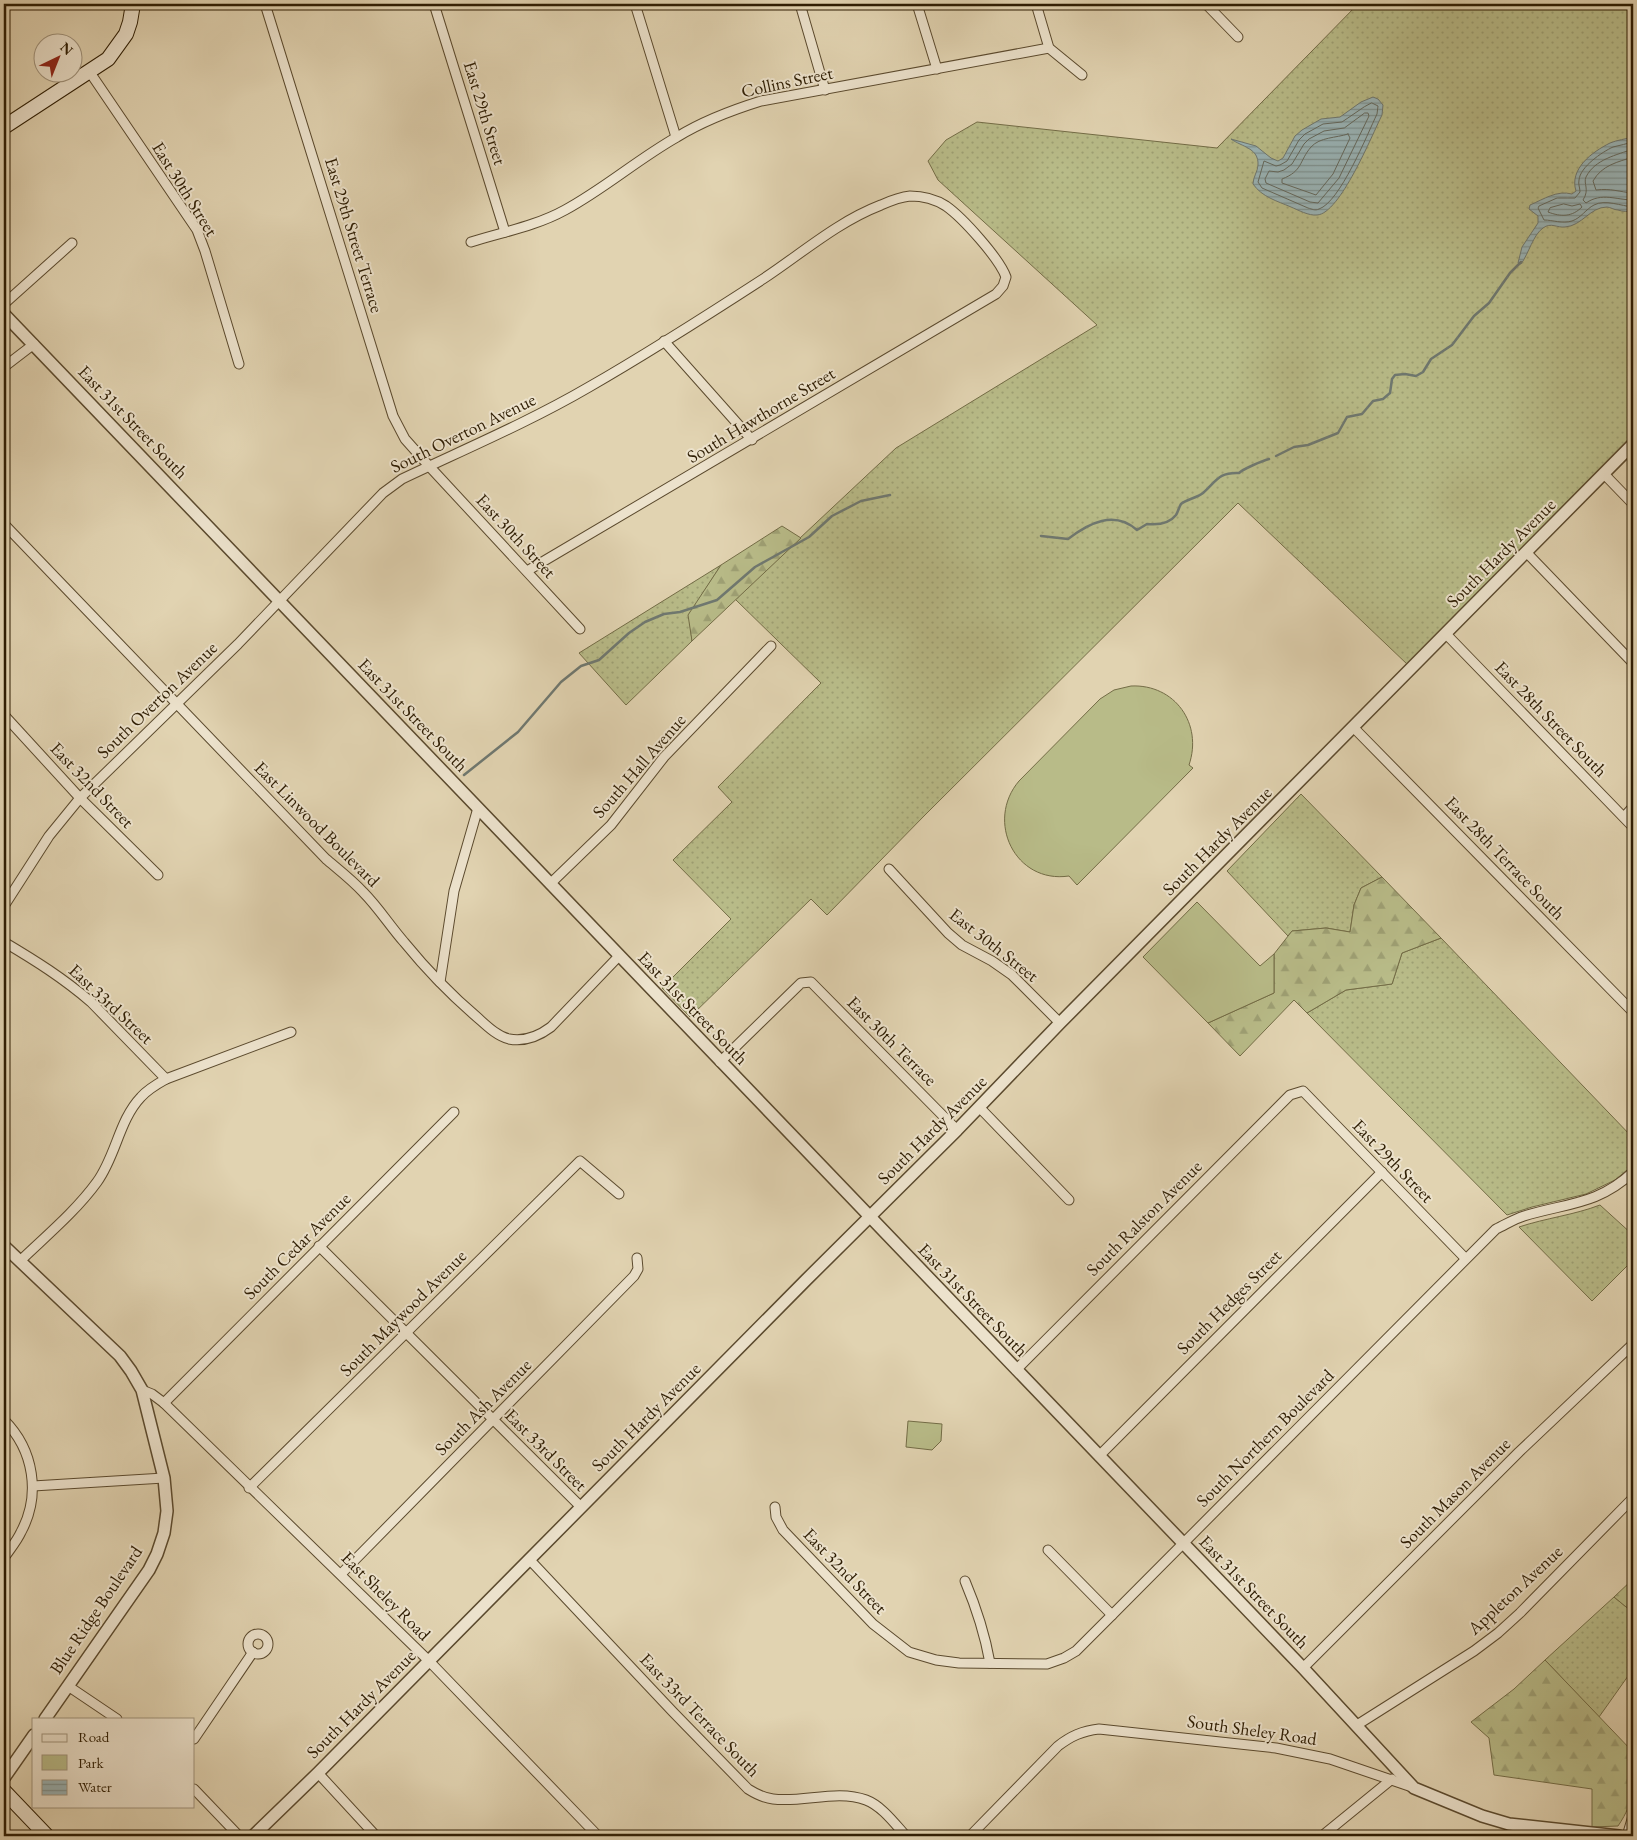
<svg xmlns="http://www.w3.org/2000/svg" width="1637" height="1840" font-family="'EB Garamond',serif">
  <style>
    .grass { fill: url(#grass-dots); stroke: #736c46 }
    .forest { fill: url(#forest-firs); stroke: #736c46 }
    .green { fill: #b8bb88; stroke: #736c46 }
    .water { fill: url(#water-rules); stroke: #6f7870 }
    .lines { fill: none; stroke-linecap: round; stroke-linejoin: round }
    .shore { stroke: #64695e; stroke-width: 1 }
    .stream { stroke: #6f7870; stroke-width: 2.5 }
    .minor-casing { stroke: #5b4a2e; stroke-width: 11 }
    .tertiary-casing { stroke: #5b4a2e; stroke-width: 14 }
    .secondary-casing { stroke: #2e1d03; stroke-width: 16 }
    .minor { stroke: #ece2cc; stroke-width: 9 }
    .tertiary { stroke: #ece2cc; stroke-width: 11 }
    .secondary { stroke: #ece2cc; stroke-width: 14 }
    .labels { text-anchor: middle; stroke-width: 4; stroke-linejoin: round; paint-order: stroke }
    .street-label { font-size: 18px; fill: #2e1d03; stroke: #ece2cc }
  </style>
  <defs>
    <pattern id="grass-dots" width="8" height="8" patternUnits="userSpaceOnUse" patternTransform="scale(1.25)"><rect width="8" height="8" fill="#b8bb88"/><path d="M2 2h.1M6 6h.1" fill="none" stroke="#9ea074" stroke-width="1.8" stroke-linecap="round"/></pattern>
    <pattern id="forest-firs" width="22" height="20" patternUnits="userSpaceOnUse" patternTransform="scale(1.25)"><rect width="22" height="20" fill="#b8bb88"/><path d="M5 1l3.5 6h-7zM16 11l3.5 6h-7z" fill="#9ea074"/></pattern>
    <pattern id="water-rules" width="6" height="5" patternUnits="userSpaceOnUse" patternTransform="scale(1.25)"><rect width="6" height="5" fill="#9ab5b8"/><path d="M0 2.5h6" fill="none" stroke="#7e9393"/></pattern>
  </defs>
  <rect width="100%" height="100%" fill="#e1d3b1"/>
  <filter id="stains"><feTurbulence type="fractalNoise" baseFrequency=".004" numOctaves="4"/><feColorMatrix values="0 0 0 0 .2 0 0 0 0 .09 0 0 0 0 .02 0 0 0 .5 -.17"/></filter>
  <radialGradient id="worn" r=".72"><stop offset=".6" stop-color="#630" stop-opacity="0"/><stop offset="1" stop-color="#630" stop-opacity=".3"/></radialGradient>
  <!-- grass -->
  <g class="grass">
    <path d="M1358,4H1633V438L1408,665L1238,503L925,815L827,915L811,899L690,1017L662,988L731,919L673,860L732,802L718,787L821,683L735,599L896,448L1097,325L938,180L928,161L946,140L977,122L1217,148Z"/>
    <path d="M721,565L689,615L692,641L626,705L579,653Z"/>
    <path d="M1301,794L1382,877L1361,888L1354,905L1350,932L1326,928L1292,931L1288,936L1227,871Z"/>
    <path d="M1441,938L1633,1138V1165L1615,1180L1586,1194L1532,1207L1507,1215L1307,1013L1346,990L1392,984L1402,953Z"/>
    <path d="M1600,1205L1633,1235V1260L1592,1301L1519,1227C1546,1218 1574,1215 1600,1205Z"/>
    <path d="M1614,1597L1631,1611L1633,1617V1669L1599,1717L1545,1660Z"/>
  </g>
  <!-- forest -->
  <g class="forest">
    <path d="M782,526L801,538L692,641L688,615L721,565Z"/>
    <path d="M1382,877L1441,938L1402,953L1392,984L1346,990L1307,1013L1294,1000L1240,1056L1208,1023L1274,993V954L1292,931L1326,928L1350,932L1354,905L1361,888Z"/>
    <path d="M1633,1579V1617L1631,1611L1614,1597Z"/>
    <path d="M1545,1660L1633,1752C1633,1783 1636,1800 1618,1826L1592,1827V1789L1494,1775L1489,1738L1471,1722L1514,1689Z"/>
  </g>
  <!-- green -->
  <g class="green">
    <path d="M1131,686C1175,684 1203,724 1189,765L1193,768L1077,885L1069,876C1015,884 985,821 1019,781L1100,699L1114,690Z"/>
    <path d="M1197,902L1260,966L1274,954V993L1208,1023L1143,957Z"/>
    <path d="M908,1421L942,1424L941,1441L932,1450L906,1447Z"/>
  </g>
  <!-- water -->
  <g class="water">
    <path d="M1373,97L1378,99L1383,105L1382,115C1372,135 1340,214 1317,215C1309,216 1298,210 1291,207C1277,201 1262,197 1253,184C1253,177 1258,171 1258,165C1259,148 1242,147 1231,139L1256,146L1271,158L1278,161L1283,158L1295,136L1302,130L1321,119L1340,117L1361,102Z"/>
    <path d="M1633,137V212C1628,211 1623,212 1618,210C1614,210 1610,207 1607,207C1590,207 1582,226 1565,227C1557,228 1551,222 1543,228C1533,235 1529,253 1521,264L1518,263L1522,247L1538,223V216L1529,209L1530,205C1544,199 1557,190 1572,194L1576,191C1569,169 1592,152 1610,143C1617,140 1626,139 1633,137Z"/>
  </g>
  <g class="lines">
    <!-- shore -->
    <g class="shore">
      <path d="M1372,103L1378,106L1377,114C1367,135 1340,202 1319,209C1315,211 1312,209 1308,208L1262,188L1258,182L1264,161L1276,166L1280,165L1287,161L1299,140L1305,134L1323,124L1342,122L1364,107Z"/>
      <path d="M1365,113H1368L1369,116L1339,178L1318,203L1310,202L1266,183L1265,179L1269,171L1278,172L1284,170L1292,164L1304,144L1309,139L1324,131L1344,128Z"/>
      <path d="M1348,134L1350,138L1333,174L1316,195L1282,183V179C1303,171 1299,161 1311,147C1320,137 1336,138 1348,134Z"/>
      <path d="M1633,142C1627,144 1620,145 1613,147C1602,152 1580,167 1579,180C1578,184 1580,188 1580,192L1575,198H1557L1539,206L1538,208L1544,220C1553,220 1562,224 1572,221C1581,218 1586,209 1594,205C1605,199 1621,206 1633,207"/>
      <path d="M1633,149C1617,155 1595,159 1586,177C1583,184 1590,189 1583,200L1586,203C1602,192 1616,200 1633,200"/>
      <path d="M1633,157C1618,162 1602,165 1593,181L1596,190C1611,188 1619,192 1633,193"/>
      <path d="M1564,204L1572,206L1580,204L1582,207C1572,217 1561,217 1548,212L1550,208Z"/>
    </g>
    <!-- stream -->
    <g class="stream">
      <path d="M1276,456L1294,447L1308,445L1338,433L1347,417L1362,414L1373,401L1383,399L1390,393L1392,379L1395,375L1405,374L1416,376L1423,372L1431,359L1452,345L1474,316L1489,303L1510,273L1521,262"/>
      <path d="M1041,536L1068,539C1089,523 1114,510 1137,530L1147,524C1157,525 1169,524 1176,515C1178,512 1179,507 1181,504C1187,499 1197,498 1203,493C1216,482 1218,472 1239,473C1243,469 1262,461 1269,459"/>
      <path d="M464,775L518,732L561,682L581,666L599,660L629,633L645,622L664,614L680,612L717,600L755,567L809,537L832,516L861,501L890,495"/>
    </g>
    <!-- minor casing -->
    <g class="minor-casing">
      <g id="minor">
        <path d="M265,4L393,416L405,439L429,466L580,629"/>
        <path d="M434,4L505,232"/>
        <path d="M635,4L676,137"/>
        <path d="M800,4L825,90"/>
        <path d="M917,4L937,69"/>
        <path d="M1036,4L1049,48L1082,75"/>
        <path d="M1206,4L1238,37"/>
        <path d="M89,71L197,230L205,251L239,364"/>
        <path d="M471,242C503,232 536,226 565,210C604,189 638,159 677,137C703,121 732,110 761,101L1049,48"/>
        <path d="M4,304L72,243"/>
        <path d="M664,341L752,440"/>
        <path d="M4,367L34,344"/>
        <path d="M1604,474L1633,504"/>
        <path d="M4,524L326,859C339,870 352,880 363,892C378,907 390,926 404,942C426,969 451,995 478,1018C487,1026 497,1036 509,1039C525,1042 539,1036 551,1027L619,956"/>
        <path d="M1527,553L1633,663"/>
        <path d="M1446,634L1633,827"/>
        <path d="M4,715L80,798L158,875"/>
        <path d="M1354,728L1633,1012"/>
        <path d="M1624,817L1633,807"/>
        <path d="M889,869L948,933L962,945L992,961L1012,975L1060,1023"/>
        <path d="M550,884L611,825L664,757L771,646"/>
        <path d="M4,906L49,836L80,798L238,644L383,493L402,479C465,449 529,422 589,387C648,353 706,316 763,279C801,254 837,222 881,205C890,201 899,197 910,196C922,196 935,199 946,206C963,218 999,258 1006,277L1003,286L996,294L527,571"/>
        <path d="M4,942C36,961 63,978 91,1002L166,1079"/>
        <path d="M440,982L454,891L478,808"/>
        <path d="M720,1062L801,983L811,982L957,1130"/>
        <path d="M980,1108L1069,1200"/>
        <path d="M319,1246L581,1507"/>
        <path d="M20,1261C46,1236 76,1211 97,1182C116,1156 119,1120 141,1097C148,1089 157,1084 166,1079L291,1032"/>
        <path d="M1016,1370L1290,1095L1303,1091L1465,1258"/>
        <path d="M142,1390L152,1394L164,1403L429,1661L598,1836"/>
        <path d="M164,1403L454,1112"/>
        <path d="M4,1420C34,1450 41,1495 21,1532C17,1541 10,1549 4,1558"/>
        <path d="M1099,1456L1382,1172"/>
        <path d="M33,1486L164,1478"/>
        <path d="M249,1488L580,1161L619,1194"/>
        <path d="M775,1507L776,1517L783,1530L873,1624L909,1652L936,1660L959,1663L1047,1664L1064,1658L1076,1651L1112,1615L1496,1229C1505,1225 1514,1219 1524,1216C1566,1203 1598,1205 1633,1172"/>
        <path d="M1048,1550L1112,1615"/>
        <path d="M529,1559L673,1712L748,1789C756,1794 764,1798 773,1799C803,1803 837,1789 866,1800C882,1806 895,1824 906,1836"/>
        <path d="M341,1574L634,1276L638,1269L637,1258"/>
        <path d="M965,1581C976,1607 985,1635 990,1663"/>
        <circle cx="258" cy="1644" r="10"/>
        <path d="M1303,1668L1519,1452L1633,1344"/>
        <path d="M68,1686L117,1719"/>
        <path d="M1357,1725L1474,1651L1498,1633L1520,1613L1633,1498"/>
        <path d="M194,1739L253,1652"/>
        <path d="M318,1773L376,1836"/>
        <path d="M194,1789L239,1836"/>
        <path d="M970,1836L1058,1746C1071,1736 1082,1731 1099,1729L1276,1748L1330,1759L1412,1787"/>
        <path d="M1322,1836L1392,1779"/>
        <path d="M1627,1836L1633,1816"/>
      </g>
    </g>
    <!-- tertiary casing -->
    <g class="tertiary-casing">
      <g id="tertiary">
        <path d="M4,314L1303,1668L1414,1788L1482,1816L1509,1824L1619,1836"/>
        <path d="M4,1246L120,1356L131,1371L142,1390L164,1478L167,1511L164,1533L157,1554L149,1570L45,1719"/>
        <path d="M4,1778L34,1735"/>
        <path d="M253,1836L318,1773L806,1280L957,1130L1060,1023L1633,444"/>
      </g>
    </g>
    <!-- secondary casing -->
    <g class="secondary-casing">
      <g id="secondary">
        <path d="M4,127L108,59L126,34L130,22L133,4"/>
        <path d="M4,1791L47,1836"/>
      </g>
    </g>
    <!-- minor -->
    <use href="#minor" class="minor"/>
    <!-- tertiary -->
    <use href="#tertiary" class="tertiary"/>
    <!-- secondary -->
    <use href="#secondary" class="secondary"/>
  </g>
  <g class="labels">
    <!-- street labels -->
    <g class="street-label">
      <text transform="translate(787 82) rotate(-12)" y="6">Collins Street</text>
      <text transform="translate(485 113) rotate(73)" y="6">East 29th Street</text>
      <text transform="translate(185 189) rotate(58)" y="6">East 30th Street</text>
      <text transform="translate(354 235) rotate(73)" y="6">East 29th Street Terrace</text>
      <text transform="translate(761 415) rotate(-31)" y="6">South Hawthorne Street</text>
      <text transform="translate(133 422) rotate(46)" y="6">East 31st Street South</text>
      <text transform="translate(463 433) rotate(-26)" y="6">South Overton Avenue</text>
      <text transform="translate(516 536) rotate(47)" y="6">East 30th Street</text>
      <text transform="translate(1501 553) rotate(-45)" y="6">South Hardy Avenue</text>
      <text transform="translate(157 700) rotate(-44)" y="6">South Overton Avenue</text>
      <text transform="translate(413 715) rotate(46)" y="6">East 31st Street South</text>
      <text transform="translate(1551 719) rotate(46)" y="6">East 28th Street South</text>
      <text transform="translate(639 766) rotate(-49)" y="6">South Hall Avenue</text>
      <text transform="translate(92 785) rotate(46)" y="6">East 32nd Street</text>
      <text transform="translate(317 824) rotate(45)" y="6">East Linwood Boulevard</text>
      <text transform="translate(1217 841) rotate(-45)" y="6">South Hardy Avenue</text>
      <text transform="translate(1505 858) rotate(46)" y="6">East 28th Terrace South</text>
      <text transform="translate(994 945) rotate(38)" y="6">East 30th Street</text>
      <text transform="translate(111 1004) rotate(43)" y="6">East 33rd Street</text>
      <text transform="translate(693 1008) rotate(46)" y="6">East 31st Street South</text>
      <text transform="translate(892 1041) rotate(45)" y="6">East 30th Terrace</text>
      <text transform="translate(932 1130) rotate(-45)" y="6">South Hardy Avenue</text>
      <text transform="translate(1393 1161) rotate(46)" y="6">East 29th Street</text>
      <text transform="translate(1144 1218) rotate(-45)" y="6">South Ralston Avenue</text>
      <text transform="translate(297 1246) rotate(-45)" y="6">South Cedar Avenue</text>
      <text transform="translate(973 1300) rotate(46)" y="6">East 31st Street South</text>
      <text transform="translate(1229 1302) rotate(-45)" y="6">South Hedges Street</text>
      <text transform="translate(403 1313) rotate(-45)" y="6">South Maywood Avenue</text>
      <text transform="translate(483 1407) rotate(-45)" y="6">South Ash Avenue</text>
      <text transform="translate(646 1417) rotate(-45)" y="6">South Hardy Avenue</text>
      <text transform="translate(1265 1438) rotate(-45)" y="6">South Northern Boulevard</text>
      <text transform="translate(546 1450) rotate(45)" y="6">East 33rd Street</text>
      <text transform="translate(1455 1493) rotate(-45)" y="6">South Mason Avenue</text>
      <text transform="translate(845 1571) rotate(46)" y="6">East 32nd Street</text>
      <text transform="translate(1515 1590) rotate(-43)" y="6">Appleton Avenue</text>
      <text transform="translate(1254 1592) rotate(46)" y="6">East 31st Street South</text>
      <text transform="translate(386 1596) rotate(45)" y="6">East Sheley Road</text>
      <text transform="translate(96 1610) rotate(-56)" y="6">Blue Ridge Boulevard</text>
      <text transform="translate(361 1704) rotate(-45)" y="6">South Hardy Avenue</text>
      <text transform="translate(700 1715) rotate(46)" y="6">East 33rd Terrace South</text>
      <text transform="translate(1252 1730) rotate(8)" y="6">South Sheley Road</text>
    </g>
  </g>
  <!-- margin -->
  <rect width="1637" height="1840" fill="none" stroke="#e1d3b1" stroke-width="20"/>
  <rect x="5" y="5" width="1627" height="1830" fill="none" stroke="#2e1d03" stroke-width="2.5"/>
  <rect x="10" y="10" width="1617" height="1820" fill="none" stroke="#2e1d03"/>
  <!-- legend -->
  <rect x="32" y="1718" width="162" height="90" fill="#ece2cc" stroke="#a0937c"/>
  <rect x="42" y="1734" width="25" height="8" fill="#ece2cc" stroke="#a0937c"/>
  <text x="78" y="1742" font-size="15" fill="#2e1d03">Road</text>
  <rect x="42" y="1755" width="25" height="15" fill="#b8bb88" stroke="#a0937c"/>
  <text x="78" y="1768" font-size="15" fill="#2e1d03">Park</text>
  <rect x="42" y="1780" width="25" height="15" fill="url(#water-rules)" stroke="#a0937c"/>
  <text x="78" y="1792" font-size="15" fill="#2e1d03">Water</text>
  <!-- north arrow -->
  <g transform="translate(58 58) rotate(43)"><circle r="24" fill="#ece2cc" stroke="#a0937c"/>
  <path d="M0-4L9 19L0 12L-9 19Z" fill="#8f2418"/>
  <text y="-8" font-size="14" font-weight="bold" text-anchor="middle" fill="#2e1d03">N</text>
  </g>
  <rect width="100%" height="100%" filter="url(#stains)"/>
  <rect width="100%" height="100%" fill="url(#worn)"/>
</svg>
